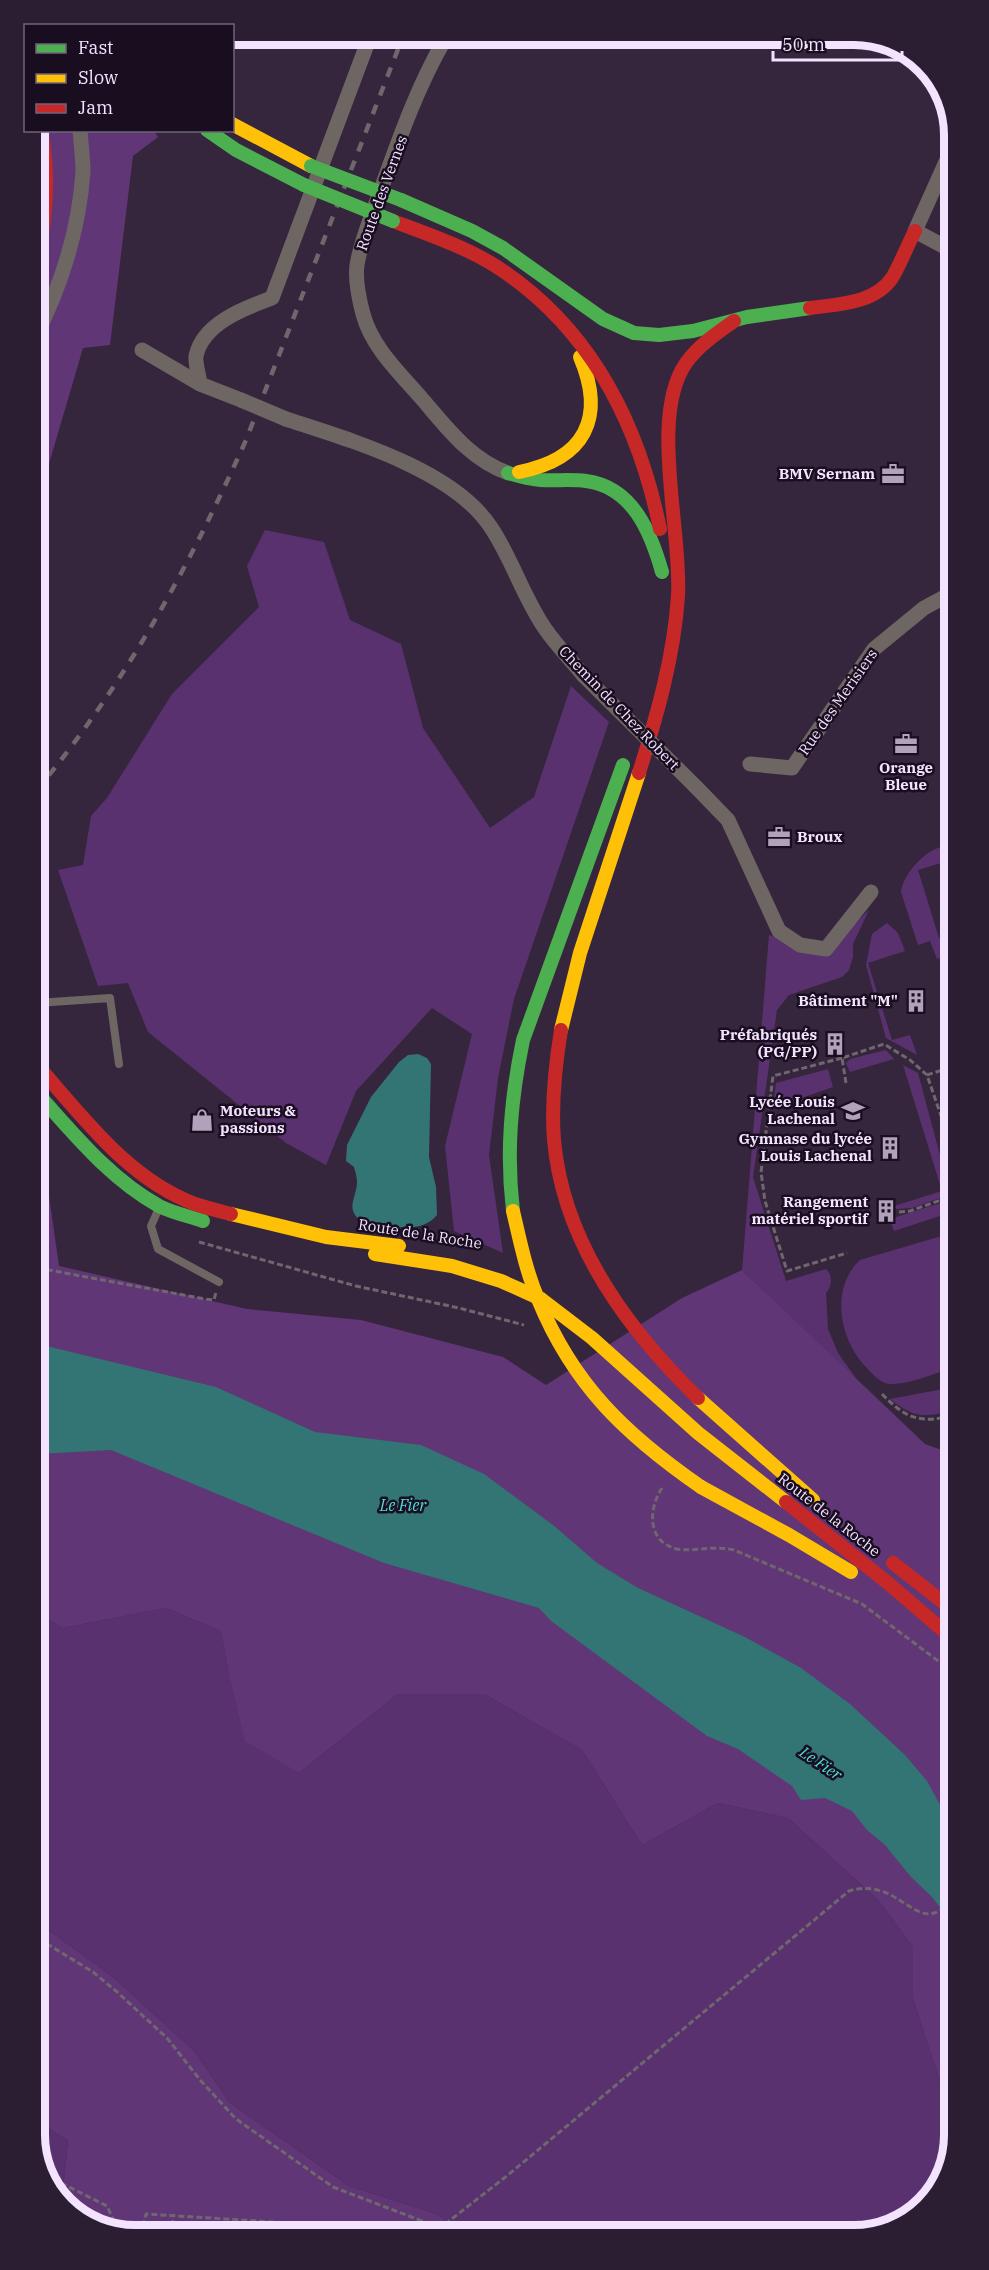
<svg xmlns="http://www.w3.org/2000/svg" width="989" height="2270" font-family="'IBM Plex Serif',serif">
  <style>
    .green { fill: #59316f }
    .forest { fill: #603676 }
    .water { fill: #337475 }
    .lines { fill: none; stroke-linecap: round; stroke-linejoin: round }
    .path { stroke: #70676e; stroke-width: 3; stroke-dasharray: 6 3; stroke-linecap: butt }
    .lane { stroke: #6d6663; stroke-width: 8 }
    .street { stroke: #6d6663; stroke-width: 15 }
    .fast { stroke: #4caf50; stroke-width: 14 }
    .slow { stroke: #ffc107; stroke-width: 14 }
    .jam { stroke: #c62828; stroke-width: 14 }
    .rail { stroke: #6f666e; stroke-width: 4.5; stroke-dasharray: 10 10; stroke-linecap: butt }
    .street-bridge { stroke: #6d6663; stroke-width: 15 }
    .fast-bridge { stroke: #4caf50; stroke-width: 14 }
    .slow-bridge { stroke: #ffc107; stroke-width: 14 }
    .labels { text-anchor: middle; stroke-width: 5; stroke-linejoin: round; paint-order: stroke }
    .street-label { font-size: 15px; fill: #f4e3ff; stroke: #190d20 }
    .poi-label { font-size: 15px; font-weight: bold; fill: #f4e3ff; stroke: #190d20; text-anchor: end }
    .water-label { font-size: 16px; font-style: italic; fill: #4eddd9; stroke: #190d20 }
    .rim { fill: none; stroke: #f4e3ff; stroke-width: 8 }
  </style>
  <rect width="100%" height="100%" fill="#35263d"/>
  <!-- green -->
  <g class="green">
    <path d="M265,530L324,542L350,620L401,644L423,728L490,828L534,797L571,686L609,722L514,999L498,1078L489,1155L503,1253L454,1231L445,1146L472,1034L432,1008L356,1091L326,1165L286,1143L148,1032L128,983L98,986L58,870L83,865L91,816L107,798L172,694L259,607L247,566Z"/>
    <path d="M941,847C949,849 951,851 951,860L918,870L939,938L951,935V955L937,959L930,941L918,945L901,892C903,875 924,851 941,847Z"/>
    <path d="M869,910L853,944V957L849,970L842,977L789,995L777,1010L753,1177L786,1281L826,1269C833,1275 832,1287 826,1293L828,1329L838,1353L858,1381L742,1270L769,935L825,952Z"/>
    <path d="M887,923L898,933L905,951L868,963L892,1040L910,1035L917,1055L886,1038L866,965L872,934Z"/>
    <path d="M886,1050L894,1059L850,1072L846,1063L850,1059Z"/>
    <path d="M903,1065L918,1073L948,1185L946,1196L912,1208L896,1209L894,1206L942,1191Z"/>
    <path d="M828,1069L833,1087L773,1108L776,1083Z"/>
    <path d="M950,1200L952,1212L894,1231L890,1219Z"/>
    <path d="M952,1233V1368C936,1373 900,1388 885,1383C878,1380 872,1374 867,1368C840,1341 829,1289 860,1260Z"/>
    <path d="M952,1385L953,1411C922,1417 916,1419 890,1399L938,1390Z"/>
    <path d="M166,1608L221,1631L229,1674L299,1773L398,1694H484L582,1750L642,1845L718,1803L788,1818L879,1901L913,1947V1999L954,2125V2135L937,2191L887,2230L467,2233L436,2214L349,2186L230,2103L194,2051L114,1978L39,1923V1615L63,1628Z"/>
    <path d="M40,2122L68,2141L62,2198L40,2168Z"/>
  </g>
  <!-- forest -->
  <g class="forest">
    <path d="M35,131H154L158,137L133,156L110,345L83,348L36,508Z"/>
    <path d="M37,1136L41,1139L59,1266L247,1309L361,1320L503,1357L546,1385L682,1298L742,1270L925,1444L953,1454L954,2125L913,1999V1947L879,1901L788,1818L718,1803L642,1845L582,1750L484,1694H398L299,1773L245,1741L229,1674L221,1631L166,1608L63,1628L39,1615Z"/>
    <path d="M39,1923L114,1978L194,2051L230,2103L349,2186L436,2214L467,2233L128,2235L74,2215L62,2198L68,2141L40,2122Z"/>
  </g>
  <!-- water -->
  <g class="water">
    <path d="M418,1054L427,1058L431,1064L429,1157L436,1187L437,1215C419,1237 385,1224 360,1220C345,1208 357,1197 357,1182C357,1177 355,1171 354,1167L346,1161L347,1145L371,1097L399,1062L408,1055Z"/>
    <path d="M38,1344L216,1387L315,1432L421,1445L484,1474L553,1525L597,1563L638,1588L745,1637L801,1668L850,1704L905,1755L927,1781L949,1821V1843L954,1852V1933L943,1911L931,1896L911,1877L885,1845L867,1830L852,1811L825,1798L801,1800L792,1786L738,1749L707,1736L551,1621L539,1608L384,1563L111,1450L38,1454Z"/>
  </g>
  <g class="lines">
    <!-- path -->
    <g class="path">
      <path d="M842,1058L773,1076L761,1172L765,1201L787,1271L847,1253"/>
      <path d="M927,1075L952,1067"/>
      <path d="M846,1083L842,1058L884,1044L910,1060L927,1075L951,1145L946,1156L952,1174"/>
      <path d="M952,1179V1189"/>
      <path d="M899,1212L910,1211L952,1196"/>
      <path d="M199,1242L356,1286L459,1308L524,1325"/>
      <path d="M38,1268L205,1299L214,1300L216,1292"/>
      <path d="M882,1394C904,1417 920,1425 953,1415"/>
      <path d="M662,1488C648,1509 647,1542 677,1549C696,1552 713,1545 734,1550L862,1604L953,1672"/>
      <path d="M39,1939L93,1972L116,1991L167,2038L201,2081L236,2119L333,2187L422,2221L435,2232"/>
      <path d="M40,2143L46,2153L44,2174"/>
      <path d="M45,2175L107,2206L119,2232"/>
      <path d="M141,2235L146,2214L435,2232L508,2175L849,1891C892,1878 911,1920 934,1913C941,1911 948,1903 954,1899"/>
      <path d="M156,2235L157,2233L162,2235"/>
      <path d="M172,2235L173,2215"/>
    </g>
    <!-- lane -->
    <g class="lane">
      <path d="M37,1003L110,998L119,1064"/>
      <path d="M159,1208L151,1226L158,1249L219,1282"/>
    </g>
    <!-- street -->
    <g class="street">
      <path d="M445,39C417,87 398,142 379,195C371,218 361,240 357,265C355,280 359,299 363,314C372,348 401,374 423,400C448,429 471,460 508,473"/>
      <path d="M949,155L915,231L949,249"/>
      <path d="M35,337C61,287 79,229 83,172C83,159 81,144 80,130"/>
      <path d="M142,350L200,384L241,400"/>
      <path d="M200,384C199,375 195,364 196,356C203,323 245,308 272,298L369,39"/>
      <path d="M286,419C350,440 455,470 492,529C513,561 524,599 546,630C557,646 572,661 584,676"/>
      <path d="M750,764L792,768L874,649L924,608L950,594"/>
      <path d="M695,786L728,820L779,931L800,945L826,949L871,892"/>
    </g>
    <!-- fast -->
    <g class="fast">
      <path d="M207,130L236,150L304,185"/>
      <path d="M401,200L472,231L503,248L603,319L634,333L659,335L693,331L747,317L810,308"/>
      <path d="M508,473C518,476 529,479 540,480C555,481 571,479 586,481C633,487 651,533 662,572"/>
      <path d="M37,1093C74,1134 110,1179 159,1206C173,1213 188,1216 203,1221"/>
      <path d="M513,1211C506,1152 511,1098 523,1040L623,765"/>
    </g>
    <!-- slow -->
    <g class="slow">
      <path d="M232,124L311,166"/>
      <path d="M519,472C585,459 606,418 580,357"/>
      <path d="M561,1030L580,953L639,773"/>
      <path d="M231,1214L326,1237L399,1246"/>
      <path d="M375,1254L452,1266L501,1281L541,1299L592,1338L698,1433L786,1502"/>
      <path d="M698,1398L813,1500"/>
      <path d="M701,1487L789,1535L851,1572"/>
    </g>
    <!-- jam -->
    <g class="jam">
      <path d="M393,221C427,234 463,246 494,265C590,326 638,421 660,529"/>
      <path d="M35,266C47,220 50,176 41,130"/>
      <path d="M810,308C838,304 874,304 892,278C901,263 907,246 915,231"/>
      <path d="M639,773C657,715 674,657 678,596C682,531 649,416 686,363C699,345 717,333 734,321"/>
      <path d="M561,1030C555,1067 551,1103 554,1140C563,1242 627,1329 698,1398"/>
      <path d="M37,1065C83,1117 128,1179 195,1204C207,1208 219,1211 231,1214"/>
      <path d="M786,1502L888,1583L953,1639"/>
      <path d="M893,1563L953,1610"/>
    </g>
    <!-- rail -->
    <path class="rail" d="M36,791C126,683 189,567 246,440L402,39"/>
    <!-- street-bridge -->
    <g class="street-bridge">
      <path d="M241,400L286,419"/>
      <path d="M584,676L695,786"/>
    </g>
    <!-- fast-bridge -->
    <g class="fast-bridge">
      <path d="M311,166L401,200"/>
      <path d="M304,185L393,221"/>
    </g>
    <!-- slow-bridge -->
    <path class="slow-bridge" d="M513,1211C520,1241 526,1271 538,1299C573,1385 626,1435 701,1487"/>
  </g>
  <!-- icons -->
  <defs>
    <g id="office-bare" transform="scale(1.8)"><path d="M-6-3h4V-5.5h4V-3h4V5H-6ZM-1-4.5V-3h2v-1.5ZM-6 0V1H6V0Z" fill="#b1a1bb" stroke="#190d20" stroke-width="2.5" paint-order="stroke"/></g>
    <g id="building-bare" transform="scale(1.8)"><path d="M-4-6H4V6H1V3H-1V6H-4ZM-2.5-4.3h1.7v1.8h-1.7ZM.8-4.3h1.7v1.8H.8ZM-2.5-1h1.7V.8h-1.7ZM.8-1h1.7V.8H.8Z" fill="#b1a1bb" stroke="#190d20" stroke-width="2.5" paint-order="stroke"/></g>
    <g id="school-bare" transform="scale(1.8)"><path d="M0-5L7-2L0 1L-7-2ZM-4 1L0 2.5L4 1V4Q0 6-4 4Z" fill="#b1a1bb" stroke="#190d20" stroke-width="2.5" paint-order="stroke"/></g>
    <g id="shop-bare" transform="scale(1.8)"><path d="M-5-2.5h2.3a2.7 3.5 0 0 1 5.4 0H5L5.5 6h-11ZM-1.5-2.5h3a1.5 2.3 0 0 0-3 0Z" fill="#b1a1bb" stroke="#190d20" stroke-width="2.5" paint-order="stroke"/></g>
  </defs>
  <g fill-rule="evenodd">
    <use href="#office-bare" x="893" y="474"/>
    <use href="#office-bare" x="906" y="744"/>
    <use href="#office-bare" x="779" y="837"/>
    <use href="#building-bare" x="916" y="1001"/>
    <use href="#building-bare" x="835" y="1044"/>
    <use href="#school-bare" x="853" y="1111"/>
    <use href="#shop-bare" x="202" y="1120"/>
    <use href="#building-bare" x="890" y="1148"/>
    <use href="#building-bare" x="886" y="1211"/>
  </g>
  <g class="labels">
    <!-- street labels -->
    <g class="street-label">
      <text transform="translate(382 193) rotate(-70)" y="5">Route des Vernes</text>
      <text transform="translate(838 702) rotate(-55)" y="5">Rue des Merisiers</text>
      <text transform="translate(619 708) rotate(46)" y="5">Chemin de Chez Robert</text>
      <text transform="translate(420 1234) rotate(9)" y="5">Route de la Roche</text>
      <text transform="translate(829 1515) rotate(38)" y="5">Route de la Roche</text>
    </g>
    <!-- poi labels -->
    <g class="poi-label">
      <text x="875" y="479">BMV Sernam</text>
      <text x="906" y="773" text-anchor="middle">Orange<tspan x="906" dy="17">Bleue</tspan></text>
      <text x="797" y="842" text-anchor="start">Broux</text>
      <text x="898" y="1006">Bâtiment "M"</text>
      <text x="817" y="1040">Préfabriqués<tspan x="817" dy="17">(PG/PP)</tspan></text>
      <text x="835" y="1107">Lycée Louis<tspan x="835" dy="17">Lachenal</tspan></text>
      <text x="220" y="1116" text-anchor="start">Moteurs &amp;<tspan x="220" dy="17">passions</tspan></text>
      <text x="872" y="1144">Gymnase du lycée<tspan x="872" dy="17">Louis Lachenal</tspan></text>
      <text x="868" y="1207">Rangement<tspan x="868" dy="17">matériel sportif</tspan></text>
    </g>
    <!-- water labels -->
    <g class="water-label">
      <text x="403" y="1511">Le Fier</text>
      <text transform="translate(821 1763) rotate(34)" y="6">Le Fier</text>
    </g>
  </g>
  <!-- crop -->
  <path d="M0 0H989V2270H0ZM135 45H854A90 90 0 0 1 944 135V2135A90 90 0 0 1 854 2225H135A90 90 0 0 1 45 2135V135A90 90 0 0 1 135 45Z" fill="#2b1e32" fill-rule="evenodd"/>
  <path class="rim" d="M135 45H854A90 90 0 0 1 944 135V2135A90 90 0 0 1 854 2225H135A90 90 0 0 1 45 2135V135A90 90 0 0 1 135 45Z"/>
  <!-- legend -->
  <rect x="24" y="24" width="210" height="108" fill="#190d20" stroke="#716379" stroke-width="1.5"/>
  <rect x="36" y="44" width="30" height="9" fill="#4caf50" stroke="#716379" stroke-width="1.5"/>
  <text x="78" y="54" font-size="18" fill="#f4e3ff">Fast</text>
  <rect x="36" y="74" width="30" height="9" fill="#ffc107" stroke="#716379" stroke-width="1.5"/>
  <text x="78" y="84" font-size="18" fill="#f4e3ff">Slow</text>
  <rect x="36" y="104" width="30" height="9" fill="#c62828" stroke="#716379" stroke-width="1.5"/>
  <text x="78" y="114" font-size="18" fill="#f4e3ff">Jam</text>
  <!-- scale -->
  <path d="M773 51v9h129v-9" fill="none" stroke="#f4e3ff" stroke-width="3"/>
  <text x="782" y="51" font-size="18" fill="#f4e3ff" stroke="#190d20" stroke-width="4.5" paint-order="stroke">50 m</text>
</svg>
